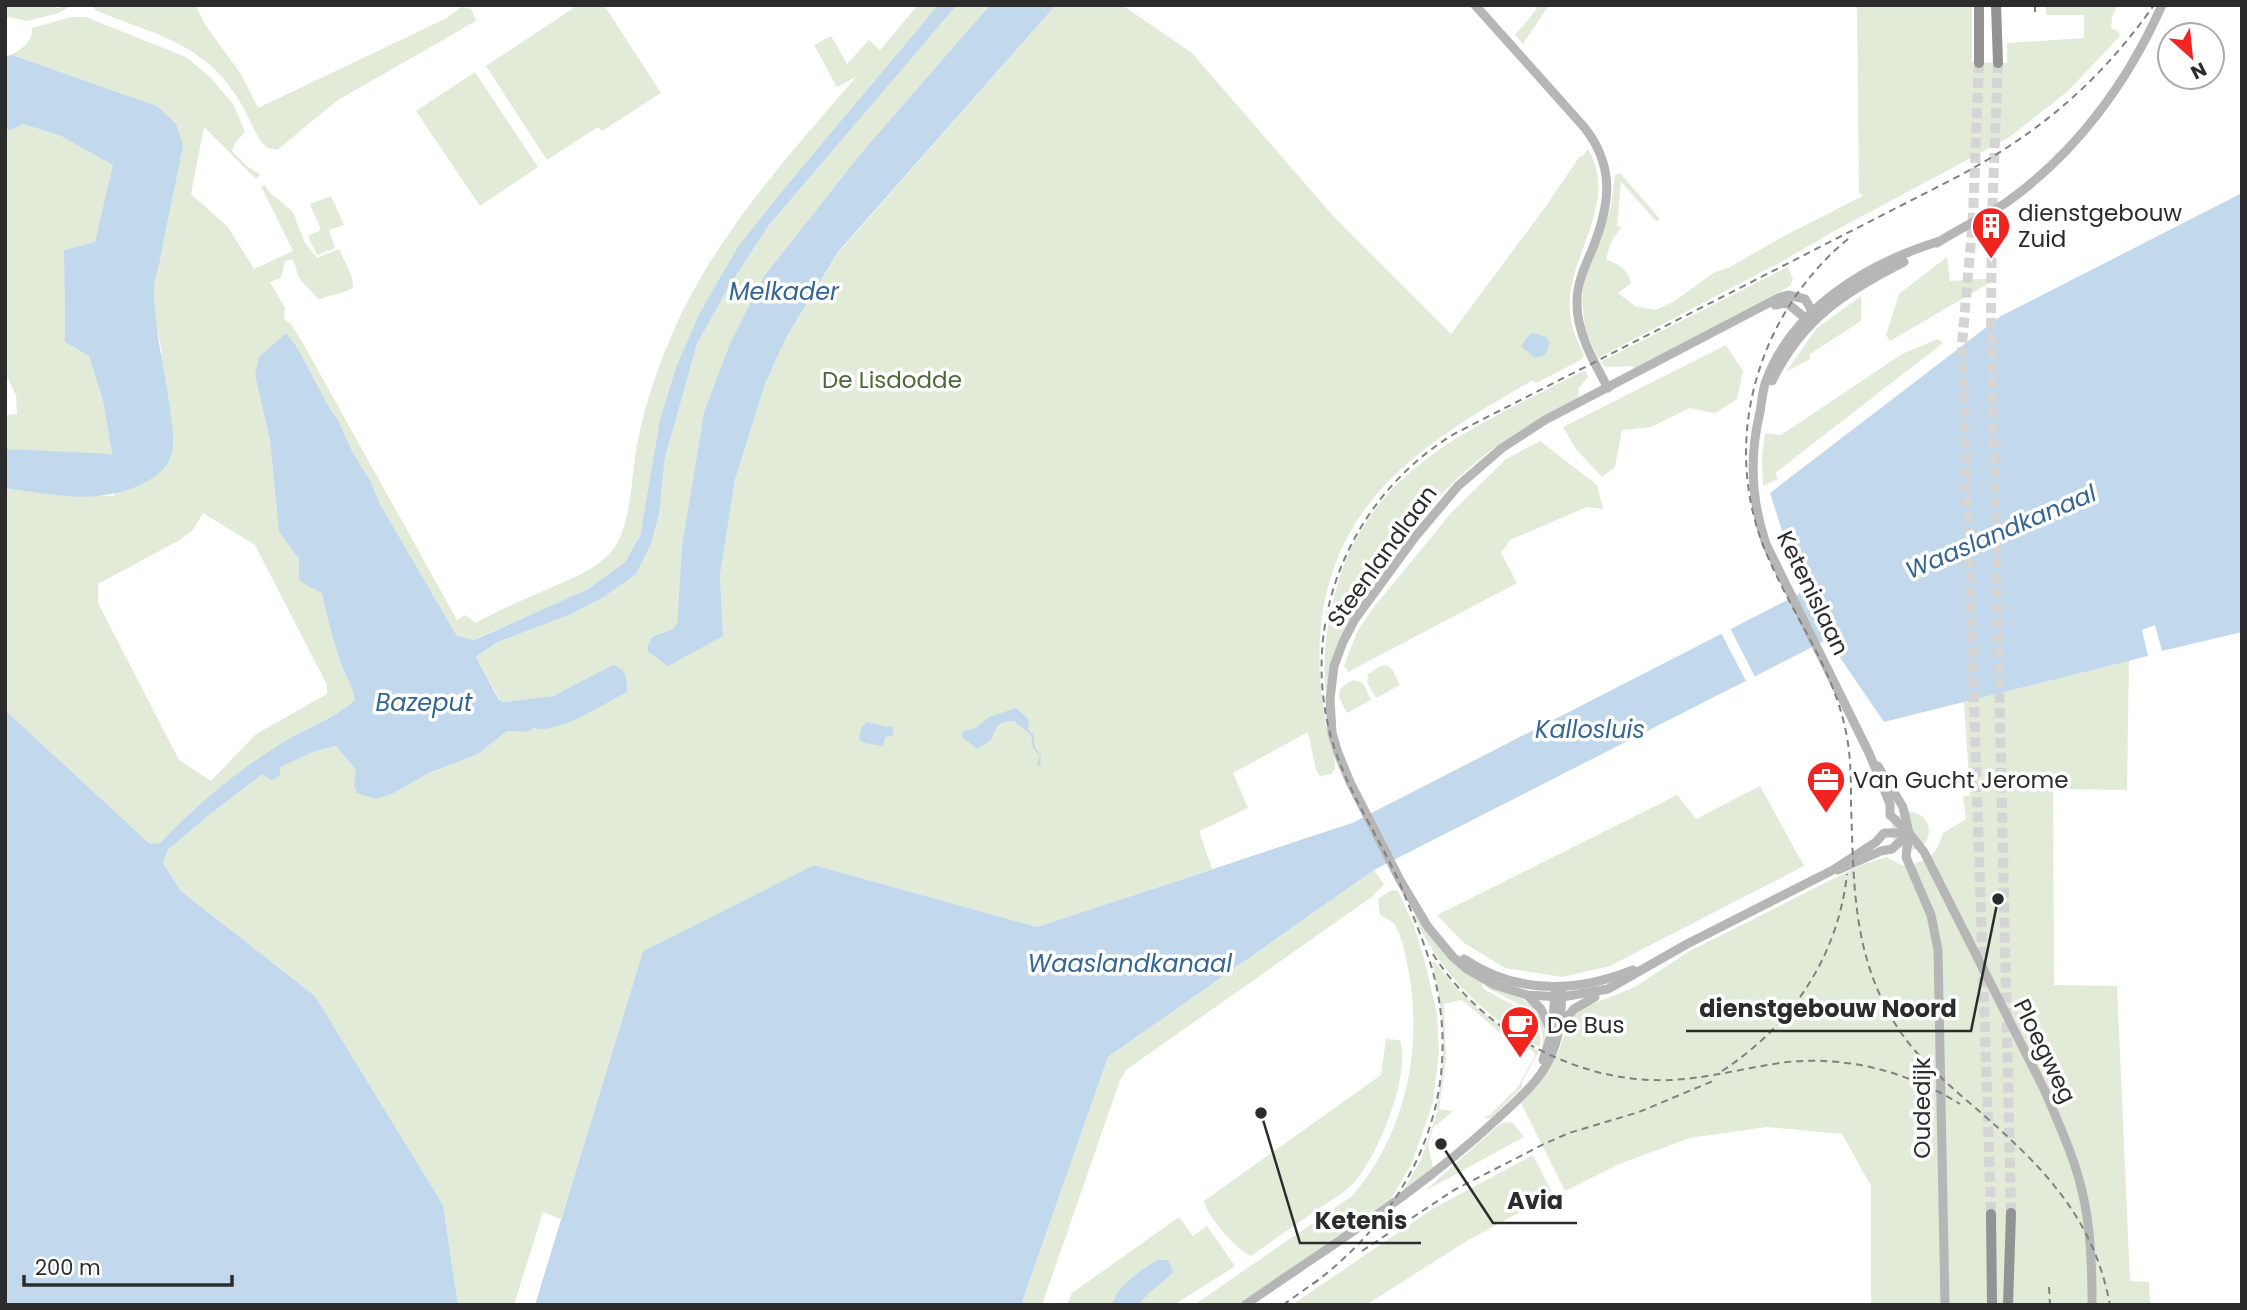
<svg xmlns="http://www.w3.org/2000/svg" width="2247" height="1310" font-family="Poppins,sans-serif">
  <style>
    .green { fill: #e1ebd8; fill-rule: evenodd }
    .water { fill: #c2d8ed }
    .pier { fill: #fff }
    .lines { fill: none; stroke-linecap: round; stroke-linejoin: round }
    .highway-tunnel { stroke: #d5d5d5; stroke-width: 10; stroke-dasharray: 10 5; stroke-linecap: butt }
    .secondary { stroke: #b6b6b6; stroke-width: 9 }
    .highway { stroke: #939393; stroke-width: 10 }
    .rail { stroke: #818181; stroke-width: 2; stroke-dasharray: 7 5; stroke-linecap: butt }
    .labels { text-anchor: middle; stroke-width: 7; stroke-linejoin: round; paint-order: stroke }
    .poi-label { font-size: 23px; fill: #2c2c2c; stroke: #fff; text-anchor: start }
    .park-label { font-size: 23px; fill: #4a6a37; stroke: #fff }
    .street-label { font-size: 23px; fill: #2c2c2c; stroke: #fff }
    .water-label { font-size: 24px; font-style: italic; fill: #356693; stroke: #fff }
    .leader { fill: none; stroke: #2c2c2c; stroke-width: 2.5 }
    .callout-dot { fill: #2c2c2c; stroke: #fff; stroke-width: 2.5 }
    .callout-label { font-size: 24px; text-anchor: middle; font-weight: bold; fill: #2c2c2c; stroke: #fff; stroke-width: 7; stroke-linejoin: round; paint-order: stroke }
  </style>
  <rect width="100%" height="100%" fill="#fff"/>
  <!-- green -->
  <g class="green">
    <path d="M5,5H45L58,8L72,5L59,13L27,21L9,17L5,19Z"/>
    <path d="M93,5H195L206,26L241,74L258,108L447,18L461,7L471,9L476,21L338,100L277,150L268,148L262,143C251,126 245,107 233,91C197,40 149,33 95,10Z"/>
    <path d="M578,5H604L661,93L602,131L598,127L547,160L486,66Z"/>
    <path d="M918,5H938L783,190L738,248L699,314L676,367L660,419L640,536L625,562L588,589L473,640L457,636L380,504L370,480L353,453L337,418L330,409L297,347L286,333L255,376L270,441L279,532L299,559L307,586L322,593C327,618 333,641 341,664C345,677 353,686 356,700C335,717 308,727 285,741C239,769 198,803 160,843L150,844L5,710V488L60,495L114,496L162,352L155,319L154,287L183,145L157,106L12,55C22,48 33,42 32,28L72,17H86L186,57L209,76L234,105L245,132L235,143L232,151L248,167L260,174L256,179L204,127L191,194L228,227L254,269L293,251L261,186L265,185L268,191L293,212L305,243L317,258L339,249L352,277L353,288C342,294 331,294 319,300L299,278L293,259L285,261L281,278L270,282L285,308L284,319L291,324L304,345L457,620L465,615L476,623C499,610 523,600 548,589C570,579 594,571 611,552C632,528 631,476 637,445C643,411 655,376 668,344C709,242 785,160 856,77L837,87L814,45L831,36L847,64L869,40L880,50ZM203,513L255,545L327,685V694L256,734L211,781L179,760L98,603V584L178,541L193,530Z"/>
    <path d="M957,5H990L862,152L764,276L730,343L704,412L682,545L677,624L672,629L652,637L648,645L649,652L656,659L723,636L720,575L735,480L765,384L786,338L838,253L1056,5H1122L1192,53L1334,217L1451,334L1546,206L1580,156L1582,157L1588,149C1621,206 1564,257 1570,314C1571,329 1578,341 1584,355L1581,360L1536,383L1533,380C1481,410 1427,441 1385,485C1313,561 1307,664 1335,760V769L1331,774L1320,776L1316,770L1308,732L1233,773L1248,808L1199,831L1212,869L1037,927L814,865L643,951L561,1219L543,1212L514,1305H458L443,1205L315,996L181,891L163,863L168,850L204,819L263,773L313,752L336,746L356,770L354,784L394,793L429,773L478,754L507,731L527,732L613,666L553,696L504,702L500,700L476,657L496,643L571,614L604,597L636,574L651,544L659,515L665,458L697,344L728,288L769,225Z"/>
    <path d="M1535,5H1549L1523,44L1515,35L1536,10Z"/>
    <path d="M1857,5H1972V62L2007,63V43L2084,38V15H2046V5H2117L2112,17L2111,28L2118,31L2120,36L2067,92L2008,138L1829,234L1779,263L1598,358L1585,330L1582,300L1585,276L1611,207L1615,175L1620,173L1660,219L1656,221L1621,182L1617,227L1622,226L1611,242L1606,259C1618,264 1629,270 1631,283L1618,293L1635,306L1655,310L1673,302L1715,272L1730,267L1782,237L1863,196L1859,193Z"/>
    <path d="M475,72L538,167L480,206L416,111Z"/>
    <path d="M23,124L61,136L114,165L95,242L64,250L65,342L89,356L103,401L112,455L7,449L5,446V415L17,414L16,395L5,373V129L11,130Z"/>
    <path d="M331,196L344,225L329,230L335,248L317,255L308,236L321,230L310,204Z"/>
    <path d="M1947,257L1950,281L1998,278L1890,341L1886,335L1899,294Z"/>
    <path d="M1788,267L1793,279L1790,286L1634,369L1632,366L1606,367L1600,362Z"/>
    <path d="M1861,296V321L1810,354V359L1786,372L1817,328Z"/>
    <path d="M1938,339L1943,343L1775,473L1778,479L1763,486L1762,456L1765,433L1781,435L1902,354Z"/>
    <path d="M1726,345L1743,371L1737,399L1715,413L1689,408L1651,427L1622,430L1615,467L1602,477L1576,449L1563,427Z"/>
    <path d="M1585,370L1588,377L1578,389L1579,397C1536,420 1494,444 1459,477C1428,506 1405,540 1381,573C1352,615 1332,641 1326,693C1322,661 1326,629 1334,598C1364,467 1478,426 1585,370Z"/>
    <path d="M1540,441L1597,485L1603,509L1587,507L1510,540L1501,553L1517,583L1348,672L1344,666L1357,632L1370,612L1451,513L1506,459Z"/>
    <path d="M2129,660L2127,790L2053,789L2054,985L2117,986L2130,1281L2149,1282L2150,1305H1871V1186L1842,1134L1767,1127L1690,1138L1619,1164L1565,1191L1521,1103L1548,1070L1558,1053L1570,1019L1580,1009L1635,987L1688,952L1861,865L1886,857L1904,866C1927,861 1936,857 1943,833L1966,819L1963,797L1970,795L1964,702Z"/>
    <path d="M1386,665L1392,669L1400,685L1376,698L1367,682L1368,674L1381,666Z"/>
    <path d="M1353,680L1363,683L1371,700L1347,713C1338,695 1333,691 1353,680Z"/>
    <path d="M1760,786L1804,866L1610,966L1562,977L1505,968L1464,943L1437,915L1677,795L1696,819Z"/>
    <circle cx="1910" cy="831" r="19"/>
    <path d="M1374,870L1384,884L1373,896L1126,1070L1120,1080L1042,1305H1021L1108,1057Z"/>
    <path d="M1392,890L1398,891L1414,926L1426,966L1437,1015L1439,1052L1433,1102L1412,1163L1389,1202L1237,1305H1194L1352,1196C1404,1136 1423,1052 1409,974C1406,956 1403,939 1394,923L1380,915L1378,899Z"/>
    <path d="M1412,911L1427,932L1481,981L1483,988C1507,1005 1544,1011 1540,1047C1483,1017 1437,970 1412,911Z"/>
    <path d="M1432,962H1435C1468,1005 1493,1023 1539,1051L1522,1082V1087L1491,1118H1486L1485,1116H1489L1518,1087L1535,1056L1534,1052L1504,1036L1462,1000L1444,1004L1446,1060L1439,1109L1453,1111L1433,1128L1428,1144L1433,1168L1403,1191L1421,1160L1438,1110L1436,1109C1447,1058 1444,1012 1432,962Z"/>
    <path d="M1484,984C1518,996 1554,1005 1544,1050L1542,1048C1549,1013 1512,1001 1487,988Z"/>
    <path d="M1386,1039L1400,1040C1411,1075 1379,1152 1356,1180C1346,1192 1330,1201 1317,1210C1295,1225 1273,1240 1251,1256C1237,1250 1207,1217 1204,1201L1381,1075Z"/>
    <path d="M1512,1122L1524,1137L1425,1191L1501,1123Z"/>
    <path d="M1533,1155L1553,1194L1465,1242L1366,1305H1292L1434,1208Z"/>
    <path d="M1179,1217L1193,1236L1207,1226L1235,1266L1174,1305H1139L1149,1291L1169,1277L1159,1260C1141,1270 1118,1284 1112,1305H1067L1072,1293Z"/>
  </g>
  <!-- water -->
  <g class="water">
    <path d="M938,5H957L769,225L728,288L697,344L665,458L659,515L651,544L636,574L604,597L571,614L496,643L476,657L499,700L504,702L553,696L613,665C627,670 627,678 627,692C605,703 557,735 534,728L527,732L507,731L478,754L429,773L394,793L376,799L357,793L354,784L356,770L336,746L313,752L280,767V776L271,780L262,774L204,819L168,850L163,863L181,891L315,996L443,1205L458,1305H5V710L150,844L160,843C198,803 239,769 285,741C308,727 335,718 355,700C353,686 346,678 341,664C333,641 327,618 322,593L307,586L299,579V559L279,532L270,441L255,376L259,357L286,333L297,347L330,409L337,418L353,453L370,480L380,504L457,636L474,640L588,589L625,562L640,536L660,419L676,367L699,314L738,247L783,190Z"/>
    <path d="M990,5H1056L838,252L786,338L765,384L735,480L720,575L723,636L668,666L648,652V645L652,637L672,629L677,624L682,545L704,412L730,343L764,276L862,152Z"/>
    <path d="M12,55L157,106L176,124L183,145C176,183 167,222 160,260C158,270 154,281 154,292C155,339 169,387 173,434C174,456 169,468 151,479C104,507 57,495 5,488V446L7,449L112,454L103,401L89,356L65,342L64,250L95,242L113,165L61,136L23,124L11,130L5,129V56Z"/>
    <path d="M2242,193V632L2162,651L2155,625L2142,630L2148,656L1884,722L1830,643L1824,641L1374,870L1108,1057L1021,1305H535L643,951L814,865L1037,927L1352,823L1799,594L1801,591L1770,493L2001,316Z"/>
    <path d="M1535,333L1546,337L1550,343L1545,355L1535,358L1521,346L1530,334Z"/>
    <path d="M1016,708L1029,720L1028,730L1033,734L1035,747L1041,756L1040,764L1043,767L1037,765L1040,756L1033,748L1031,735L1014,721C997,720 996,729 991,740L977,749L962,737L963,731L976,728L989,717Z"/>
    <path d="M867,722L887,727L891,726L894,730L892,736L885,737L883,746L864,743L859,739L861,728Z"/>
    <path d="M1158,1260H1168L1173,1272C1163,1284 1149,1289 1139,1305H1112C1118,1284 1141,1270 1158,1260Z"/>
  </g>
  <!-- pier -->
  <path class="pier" d="M1729,626L1755,677L1746,681L1720,631Z"/>
  <g class="lines">
    <!-- highway-tunnel -->
    <g class="highway-tunnel">
      <path d="M1979,63L1973,218L1962,344L1991,1214"/>
      <path d="M1998,63L1992,216L1991,320L2011,1213"/>
    </g>
    <!-- secondary -->
    <g class="secondary">
      <path d="M1475,5L1584,127C1616,167 1610,205 1592,250C1585,266 1577,283 1577,301C1576,332 1594,362 1608,388"/>
      <path d="M1940,241C1868,263 1793,308 1766,381C1762,392 1762,401 1760,412C1749,457 1751,500 1766,544L1869,753L1890,804V815L1909,833L1924,852L2044,1089C2058,1122 2074,1156 2082,1191C2091,1227 2092,1268 2092,1305"/>
      <path d="M1937,243C1960,228 1985,217 2007,202C2076,153 2128,82 2162,5"/>
      <path d="M1775,305L1787,303L1810,322"/>
      <path d="M1816,318L1805,299L1788,295L1780,297L1545,420L1502,448L1458,486L1415,537L1355,619L1343,642L1334,666L1330,699L1332,733L1338,753L1350,782L1400,880L1428,927L1453,957L1467,969L1495,985L1527,995L1562,997L1608,989L1687,944L1833,870L1876,842L1884,833H1909"/>
      <path d="M1772,381C1802,319 1845,292 1904,262"/>
      <path d="M1878,766L1903,807L1909,833L1906,857L1931,915L1938,950L1945,1305"/>
      <path d="M1838,870L1881,851L1892,849L1909,833"/>
      <path d="M1464,959C1518,995 1575,993 1633,970"/>
      <path d="M1527,995L1541,1009L1551,1031"/>
      <path d="M1561,1024L1574,1009L1595,997"/>
      <path d="M1543,1060L1552,1033L1555,992"/>
      <path d="M1245,1305C1331,1245 1420,1191 1497,1119C1514,1103 1539,1082 1549,1060C1561,1036 1561,1014 1562,988"/>
    </g>
    <!-- highway -->
    <g class="highway">
      <path d="M1996,5L1998,63"/>
      <path d="M1979,63V5"/>
      <path d="M1991,1214L1992,1305"/>
      <path d="M2008,1305L2011,1213"/>
    </g>
    <!-- rail -->
    <g class="rail">
      <path d="M2035,5V16"/>
      <path d="M1848,239C1758,313 1720,440 1765,550C1790,612 1833,666 1846,732C1851,756 1851,781 1851,805C1854,883 1852,952 1894,1022C1914,1055 1943,1080 1972,1105C2039,1163 2093,1214 2110,1305"/>
      <path d="M1433,954C1482,1032 1578,1084 1671,1080C1711,1078 1748,1067 1787,1062C1849,1056 1908,1072 1960,1104"/>
      <path d="M1722,1071C1791,1026 1838,957 1847,874"/>
      <path d="M1362,1251L1454,1190L1544,1144L1569,1133L1639,1112L1713,1081"/>
      <path d="M1313,1284C1409,1212 1462,1105 1436,984C1428,950 1413,916 1400,884C1380,839 1351,797 1335,750C1295,630 1347,499 1454,434L1953,179C2037,135 2099,83 2154,5"/>
      <path d="M2049,1287L2050,1305"/>
      <path d="M1283,1305L1318,1280"/>
    </g>
  </g>
  <!-- icons -->
  <defs>
    <g id="building-pin" transform="scale(2.0125)"><path d="M0 17L-7.5 6A9.5 9.5 0 1 1 7.5 6Z" fill="#f12420" stroke="#fff"/><path d="M-4-6H4V6H1V3H-1V6H-4ZM-2.5-4.3h1.7v1.8h-1.7ZM.8-4.3h1.7v1.8H.8ZM-2.5-1h1.7V.8h-1.7ZM.8-1h1.7V.8H.8Z" fill="#fff"/></g>
    <g id="office-pin" transform="scale(2.0125)"><path d="M0 17L-7.5 6A9.5 9.5 0 1 1 7.5 6Z" fill="#f12420" stroke="#fff"/><path d="M-6-3h4V-5.5h4V-3h4V5H-6ZM-1-4.5V-3h2v-1.5ZM-6 0V1H6V0Z" fill="#fff"/></g>
    <g id="cafe-pin" transform="scale(2.0125)"><path d="M0 17L-7.5 6A9.5 9.5 0 1 1 7.5 6Z" fill="#f12420" stroke="#fff"/><path d="M-5.5-4.5H6V0H3Q3 3.5 0 3.5H-2.5Q-5.5 3.5-5.5 0ZM3-3.2v2h1.7v-2ZM-6 4.5H4V6H-6Z" fill="#fff"/></g>
  </defs>
  <g fill-rule="evenodd">
    <use href="#building-pin" x="1991" y="226"/>
    <use href="#office-pin" x="1826" y="780"/>
    <use href="#cafe-pin" x="1520" y="1025"/>
  </g>
  <g class="labels">
    <!-- poi labels -->
    <g class="poi-label">
      <text x="2018" y="221">dienstgebouw<tspan x="2018" dy="26">Zuid</tspan></text>
      <text x="1853" y="788">Van Gucht Jerome</text>
      <text x="1547" y="1033">De Bus</text>
    </g>
    <!-- park labels -->
    <g class="park-label">
      <text x="892" y="388">De Lisdodde</text>
    </g>
    <!-- street labels -->
    <g class="street-label">
      <text transform="translate(1382 556) rotate(-54)" y="8">Steenlandlaan</text>
      <text transform="translate(1813 593) rotate(64)" y="8">Ketenislaan</text>
      <text transform="translate(2045 1051) rotate(64)" y="8">Ploegweg</text>
      <text transform="translate(1922 1108) rotate(-90)" y="8">Oudedijk</text>
    </g>
    <!-- water labels -->
    <g class="water-label">
      <text x="784" y="300">Melkader</text>
      <text transform="translate(2001 532) rotate(-23)" y="8">Waaslandkanaal</text>
      <text x="424" y="711">Bazeput</text>
      <text x="1590" y="738">Kallosluis</text>
      <text x="1130" y="972">Waaslandkanaal</text>
    </g>
  </g>
  <!-- callouts -->
  <path class="leader" d="M1998 899L1971 1031H1686M1441 1144L1493 1223H1577M1261 1113L1300 1243H1421"/>
  <g class="callout-dot">
    <circle cx="1998" cy="899" r="7"/>
    <circle cx="1441" cy="1144" r="7"/>
    <circle cx="1261" cy="1113" r="7"/>
  </g>
  <g class="callout-label">
    <text x="1828" y="1017">dienstgebouw Noord</text>
    <text x="1535" y="1209">Avia</text>
    <text x="1361" y="1229">Ketenis</text>
  </g>
  <!-- border -->
  <rect width="2247" height="1310" fill="none" stroke="#2c2c2c" stroke-width="14"/>
  <!-- north arrow -->
  <g transform="translate(2191 56) rotate(153)"><circle r="33" fill="#ffffff" stroke="#ababab" stroke-width="2"/>
  <path d="M0-5L12 26L0 18L-12 26Z" fill="#f12420"/>
  <text y="-10" font-size="19" font-weight="bold" text-anchor="middle" fill="#2c2c2c">N</text>
  </g>
  <!-- scale -->
  <path d="M24 1275v10h208v-10" fill="none" stroke="#2c2c2c" stroke-width="3.5"/>
  <text x="35" y="1275" font-size="21" fill="#2c2c2c" stroke="#ffffff" stroke-width="5" paint-order="stroke">200 m</text>
</svg>
